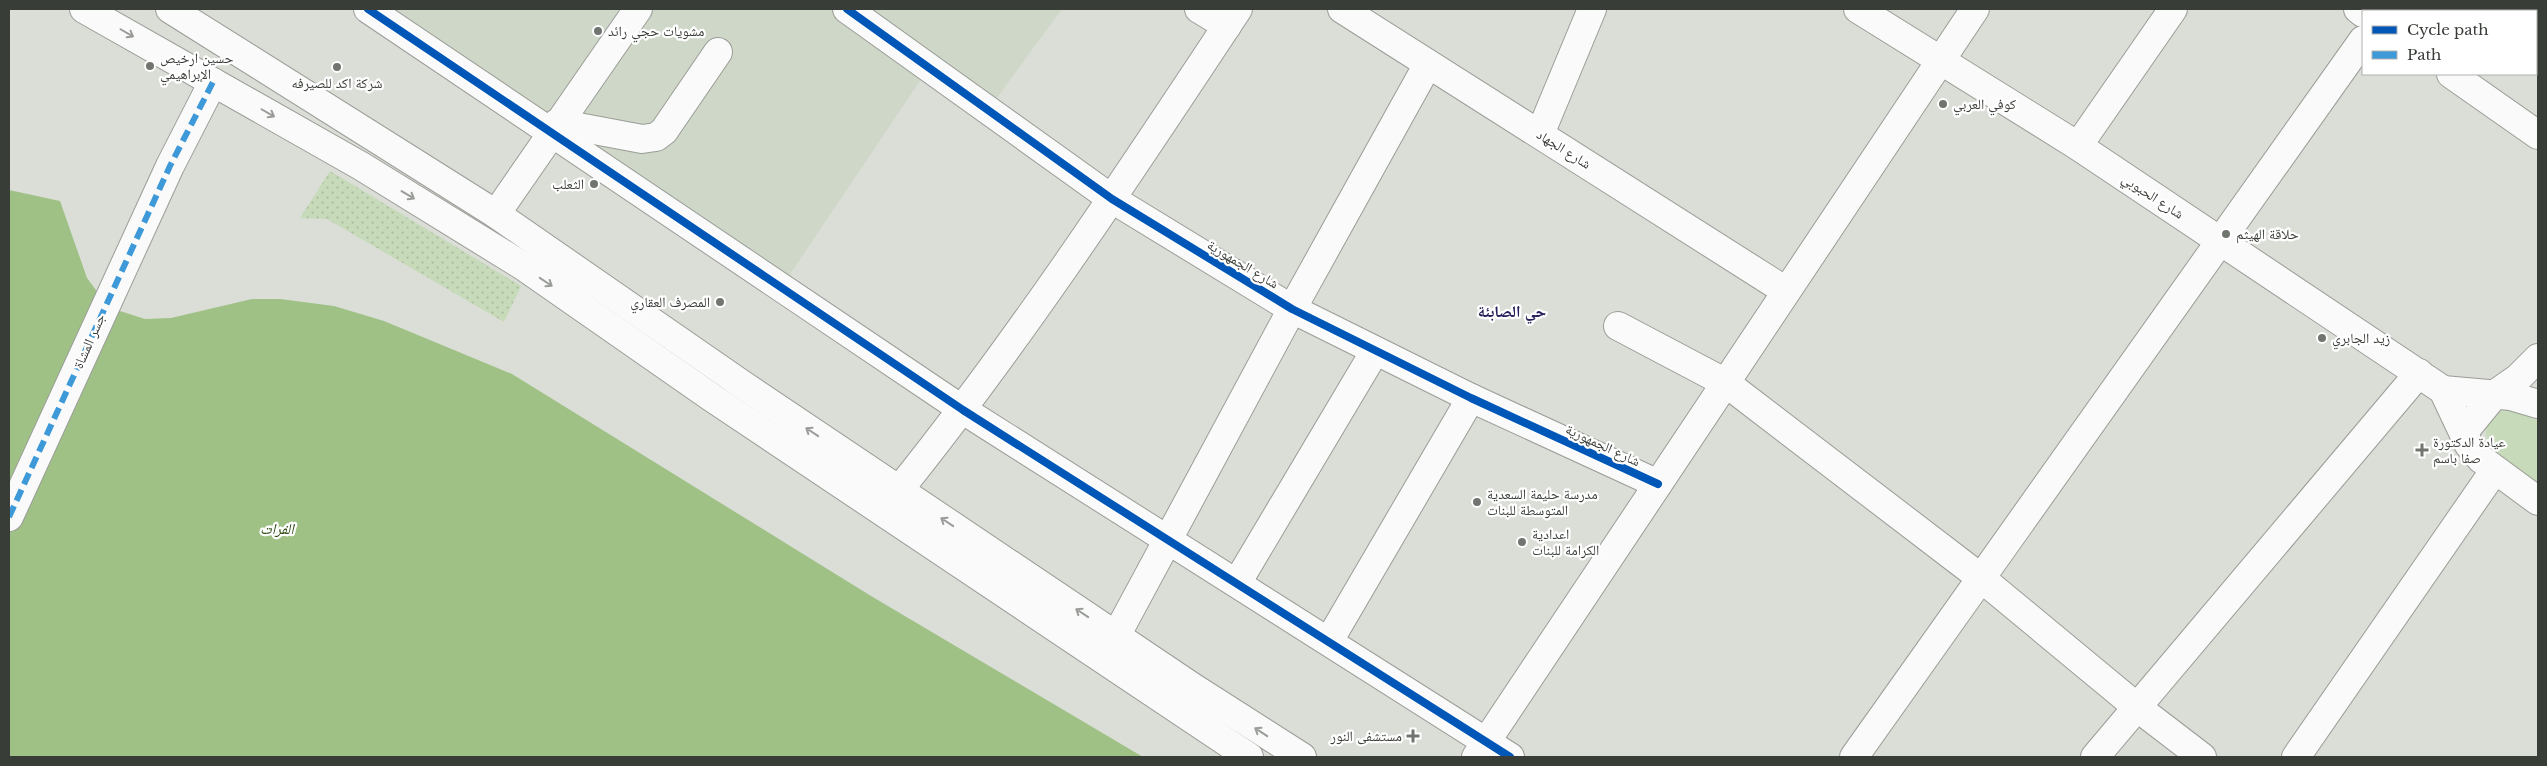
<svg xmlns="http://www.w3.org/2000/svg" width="2547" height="766" font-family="'Libre Baskerville','Noto Naskh Arabic',serif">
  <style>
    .built { fill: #cfd8c8 }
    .grass { fill: url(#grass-dots) }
    .park { fill: #c7dab9 }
    .water { fill: #9fc186 }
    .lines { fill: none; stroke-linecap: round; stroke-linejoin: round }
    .minor-casing { stroke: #9a9d97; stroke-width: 30 }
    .major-casing { stroke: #9a9d97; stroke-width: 30 }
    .minor { stroke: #f9faf9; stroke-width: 28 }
    .major { stroke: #f9faf9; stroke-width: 28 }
    .quiet { stroke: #3e99d8; stroke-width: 6; stroke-dasharray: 12 6; stroke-linecap: butt }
    .cycleway-casing { stroke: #fff; stroke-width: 11 }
    .cycleway { stroke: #0057b8; stroke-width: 8 }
    .oneway { stroke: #999c98 }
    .poi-dot { fill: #71756f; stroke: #fff; stroke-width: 2 }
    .labels { text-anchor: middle; stroke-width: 4.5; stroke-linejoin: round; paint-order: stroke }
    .poi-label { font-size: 14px; fill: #393d37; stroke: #fff; text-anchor: start }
    .street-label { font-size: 14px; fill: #393d37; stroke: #fff }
    .water-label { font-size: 15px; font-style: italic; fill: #2a470d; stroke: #fff }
    .quarter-label { font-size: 16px; font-weight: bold; fill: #26205a; stroke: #fff }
  </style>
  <defs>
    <pattern id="grass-dots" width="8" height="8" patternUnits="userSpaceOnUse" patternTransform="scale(1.25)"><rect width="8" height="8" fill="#c7dab9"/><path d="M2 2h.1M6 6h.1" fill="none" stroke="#acbca0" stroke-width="1.8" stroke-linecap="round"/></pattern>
  </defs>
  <rect width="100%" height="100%" fill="#daded6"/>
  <!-- built -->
  <path class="built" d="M371,9H1062L985,114L926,72L776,295Z"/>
  <!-- grass -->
  <path class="grass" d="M330,171L521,286L504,322L327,219L300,218Z"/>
  <!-- park -->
  <path class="park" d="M2511,409L2538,421V483C2521,473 2474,447 2489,422C2495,412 2500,410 2511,409Z"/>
  <!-- water -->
  <path class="water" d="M9,190L60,201L87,278L101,297L110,305L120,311L145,319L171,318L252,299H280L334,306L384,321L512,374L871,596L1143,757H9Z"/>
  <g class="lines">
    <!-- minor casing -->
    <g class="minor-casing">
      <g id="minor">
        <path d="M368,9L963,410L1510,757"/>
        <path d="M847,9L1112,199L1292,309L1471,398L1658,484"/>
        <path d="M1199,9L1227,26"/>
        <path d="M1342,9L1786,291"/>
        <path d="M1858,9L2078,146L2443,390L2469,445L2481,459L2538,501"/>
        <path d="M2358,9L2363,13"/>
        <path d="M2383,11L2385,9"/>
        <path d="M2451,74L2538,135"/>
        <path d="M557,123L642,139L656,137L664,131L718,52"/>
        <path d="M1540,134L1592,9"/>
        <path d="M2078,146L2173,9"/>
        <path d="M496,214L638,9"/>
        <path d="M1618,326L1726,383L1981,578L2138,708L2202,757"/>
        <path d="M2443,390L2511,396L2538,404"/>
        <path d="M2464,432L2495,394L2518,378L2538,358"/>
        <path d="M899,490C1022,337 1130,172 1238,9"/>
        <path d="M9,517L170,166L213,82"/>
        <path d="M1237,583L1375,351"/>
        <path d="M1116,636L1292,309L1428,64"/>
        <path d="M1329,641L1471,398"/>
        <path d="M1476,757L1975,9"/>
        <path d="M1854,757L2363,40"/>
        <path d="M2095,757L2419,373"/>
        <path d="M2296,757L2494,471"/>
      </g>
    </g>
    <!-- major casing -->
    <g class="major-casing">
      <g id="major">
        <path d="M84,9L361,166L523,266L711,397L1249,757"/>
        <path d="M170,9L496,214L743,385L1194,688L1302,757"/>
      </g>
    </g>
    <!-- minor -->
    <use href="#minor" class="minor"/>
    <!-- major -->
    <use href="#major" class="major"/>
    <!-- quiet -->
    <path class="quiet" d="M9,517L170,166L213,82"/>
    <!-- cycleway casing -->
    <g class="cycleway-casing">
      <g id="cycleway">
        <path d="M368,9L963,410L1510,757"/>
        <path d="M847,9L1112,199L1292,309L1471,398L1658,484"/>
      </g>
    </g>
    <!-- cycleway -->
    <use href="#cycleway" class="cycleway"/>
  </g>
  <!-- one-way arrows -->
  <defs><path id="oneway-shaft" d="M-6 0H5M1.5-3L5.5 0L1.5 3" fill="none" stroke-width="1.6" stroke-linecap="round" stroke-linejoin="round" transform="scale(1.25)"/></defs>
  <g class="oneway">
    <use href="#oneway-shaft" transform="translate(127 33) rotate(30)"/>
    <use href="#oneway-shaft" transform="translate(268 113) rotate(30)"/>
    <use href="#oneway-shaft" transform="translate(408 195) rotate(31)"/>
    <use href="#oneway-shaft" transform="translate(546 282) rotate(34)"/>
    <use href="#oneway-shaft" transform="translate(812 432) rotate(-146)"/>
    <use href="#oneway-shaft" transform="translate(947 522) rotate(-146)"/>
    <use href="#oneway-shaft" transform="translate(1082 613) rotate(-146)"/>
    <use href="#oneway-shaft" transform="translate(1261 732) rotate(-147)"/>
  </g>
  <!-- markers -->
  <g class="poi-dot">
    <circle cx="598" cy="31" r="5"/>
    <circle cx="150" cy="66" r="5"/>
    <circle cx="337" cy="67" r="5"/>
    <circle cx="1943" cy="104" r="5"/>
    <circle cx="594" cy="184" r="5"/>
    <circle cx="2226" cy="234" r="5"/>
    <circle cx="720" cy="302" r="5"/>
    <circle cx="2322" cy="338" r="5"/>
    <path d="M2419.5 442.5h5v5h5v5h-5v5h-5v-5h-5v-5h5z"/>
    <circle cx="1477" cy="502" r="5"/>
    <circle cx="1522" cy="542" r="5"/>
    <path d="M1410.5 728.5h5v5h5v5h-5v5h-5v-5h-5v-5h5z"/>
  </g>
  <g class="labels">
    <!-- poi labels -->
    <g class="poi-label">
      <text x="608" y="36">مشويات حجي رائد</text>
      <text x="160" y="63">حسين ارخيص<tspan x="160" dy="16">الإبراهيمي</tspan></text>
      <text x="337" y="88" text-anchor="middle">شركة اكد للصيرفه</text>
      <text x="1953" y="109">كوفي العربي</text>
      <text x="584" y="189" text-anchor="end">الثعلب</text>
      <text x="2236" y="239">حلاقة الهيثم</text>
      <text x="710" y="307" text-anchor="end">المصرف العقاري</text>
      <text x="2332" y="343">زيد الجابري</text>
      <text x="2433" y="447">عيادة الدكتورة<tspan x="2433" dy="16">صفا باسم</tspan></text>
      <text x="1487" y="499">مدرسة حليمة السعدية<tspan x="1487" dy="16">المتوسطة للبنات</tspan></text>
      <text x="1532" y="539">اعدادية<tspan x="1532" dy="16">الكرامة للبنات</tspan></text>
      <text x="1402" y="741" text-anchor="end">مستشفى النور</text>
    </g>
    <!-- street labels -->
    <g class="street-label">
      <text transform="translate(1564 149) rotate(32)" y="5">شارع الجهاد</text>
      <text transform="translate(2153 196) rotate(33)" y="5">شارع الحبوبي</text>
      <text transform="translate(1243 264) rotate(31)" y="5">شارع الجمهورية</text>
      <text transform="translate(89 341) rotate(-66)" y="5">جسر المشاة</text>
      <text transform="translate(1603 445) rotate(25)" y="5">شارع الجمهورية</text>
    </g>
    <!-- water labels -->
    <g class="water-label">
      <text x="277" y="534">الفرات</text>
    </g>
    <!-- quarter labels -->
    <g class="quarter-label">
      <text x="1512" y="317">حي الصابئة</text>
    </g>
  </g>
  <!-- border -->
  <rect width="2547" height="766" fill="none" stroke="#393d37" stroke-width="20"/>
  <!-- legend -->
  <rect x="2362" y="10" width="175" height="65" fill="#ffffff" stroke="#b0b1af"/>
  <rect x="2372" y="26" width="25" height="8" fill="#0057b8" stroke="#b0b1af"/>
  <text x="2407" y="35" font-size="15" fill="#393d37">Cycle path</text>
  <rect x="2372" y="51" width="25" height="8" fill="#3e99d8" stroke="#b0b1af"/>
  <text x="2407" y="60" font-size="15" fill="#393d37">Path</text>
</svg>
